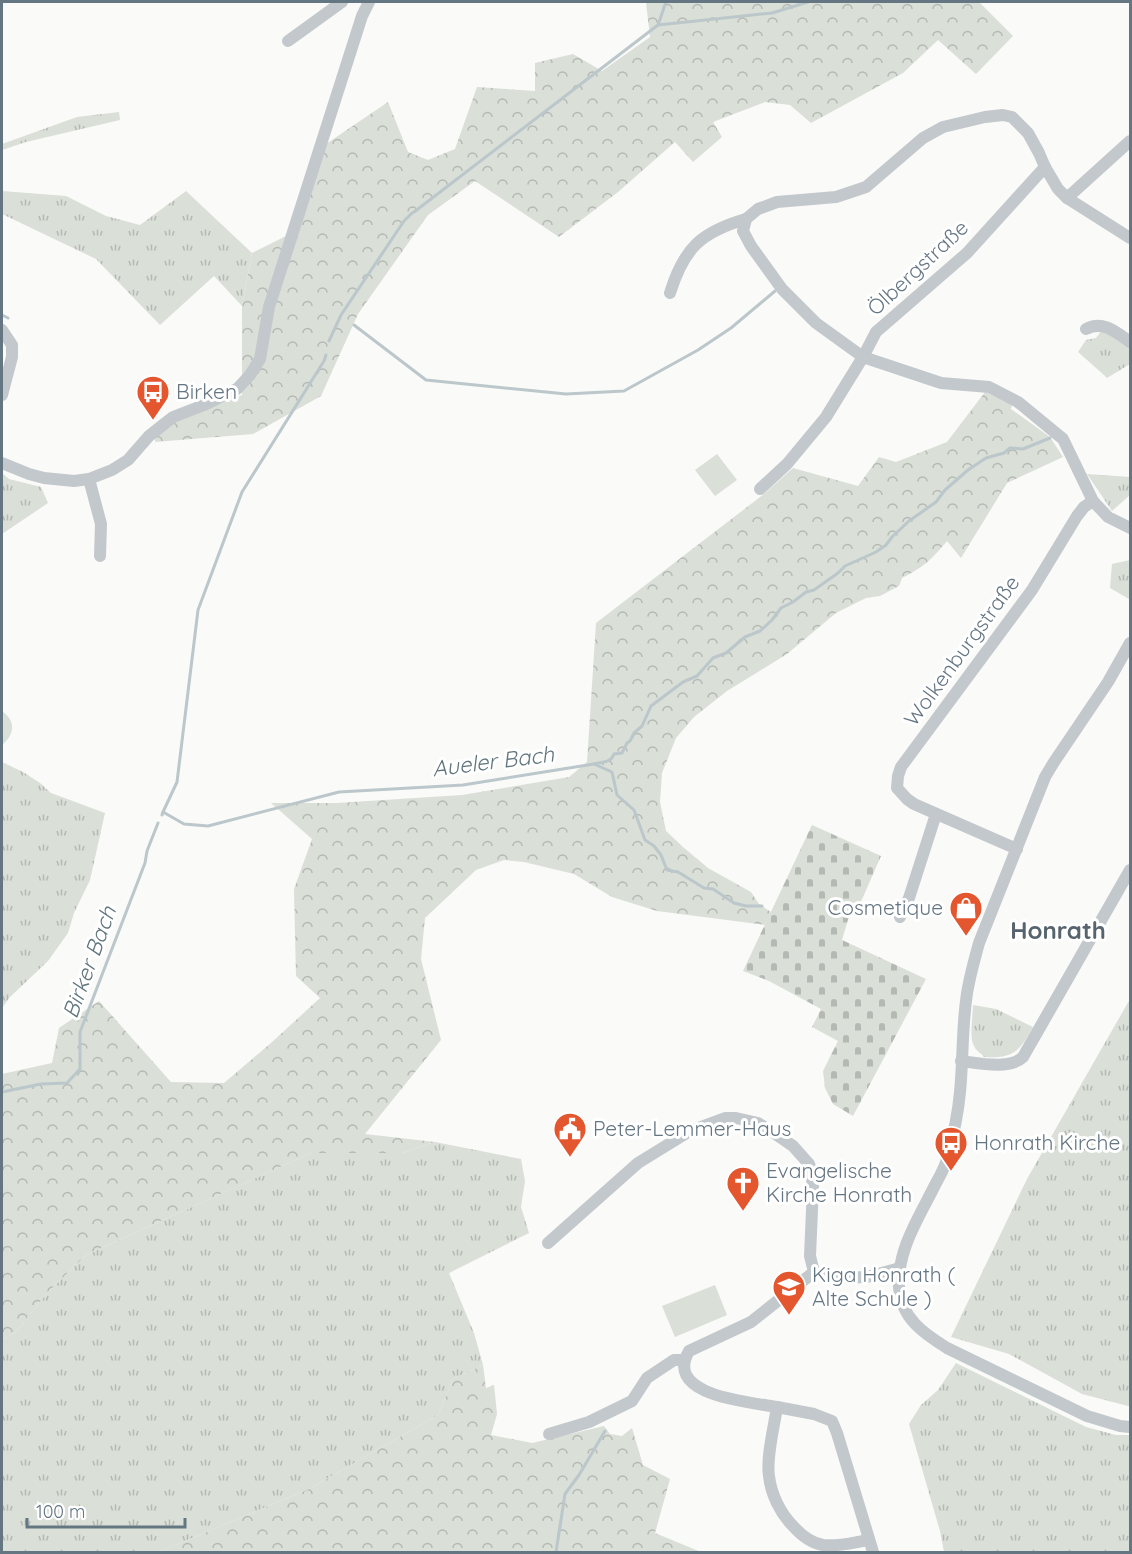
<svg xmlns="http://www.w3.org/2000/svg" width="1132" height="1554" font-family="Quicksand,sans-serif">
  <style>
    .grass { fill: url(#grass-tufts) }
    .forest { fill: url(#forest-crowns) }
    .cemetery { fill: url(#cemetery-stones) }
    .pitch { fill: #dadfd7 }
    .lines { fill: none; stroke-linecap: round; stroke-linejoin: round }
    .stream { stroke: #bbc7cb; stroke-width: 3 }
    .minor { stroke: #c3c8cc; stroke-width: 12 }
    .labels { text-anchor: middle; stroke-width: 6; stroke-linejoin: round; paint-order: stroke }
    .street-label { font-size: 21px; fill: #657683; stroke: #fff }
    .poi-label { font-size: 21px; fill: #657683; stroke: #fff; text-anchor: start }
    .water-label { font-size: 22px; font-style: italic; fill: #60757c; stroke: #fff }
    .quarter-label { font-size: 24px; font-weight: bold; fill: #57646e; stroke: #fff }
  </style>
  <defs>
    <pattern id="grass-tufts" width="24" height="20" patternUnits="userSpaceOnUse" patternTransform="scale(1.5)"><rect width="24" height="20" fill="#dadfd7"/><path d="M3 7l-1-3M5 7V3M7 7l1-3M15 17l-1-3M17 17v-4M19 17l1-3" fill="none" stroke="#b4b9b4"/></pattern>
    <pattern id="forest-crowns" width="20" height="18" patternUnits="userSpaceOnUse" patternTransform="scale(1.5)"><rect width="20" height="18" fill="#dadfd7"/><path d="M2 6a3 3 0 1 1 6 0M12 15a3 3 0 1 1 6 0" fill="none" stroke="#b4b9b4"/></pattern>
    <pattern id="cemetery-stones" width="16" height="16" patternUnits="userSpaceOnUse" patternTransform="scale(1.5)"><rect width="16" height="16" fill="#dadfd7"/><path d="M2 7V4a2 2 0 0 1 4 0v3zM10 15v-3a2 2 0 0 1 4 0v3z" fill="#b4b9b4"/></pattern>
  </defs>
  <rect width="100%" height="100%" fill="#fafaf8"/>
  <!-- grass -->
  <g class="grass">
    <path d="M119,112L120,120L26,142L2,150V144L77,117Z"/>
    <path d="M2,191L66,196L106,216L140,225L186,191L252,253L242,306L214,276L160,325L96,259L2,214Z"/>
    <path d="M1102,330L1130,346V364L1107,378L1104,375L1078,352L1086,340L1096,338Z"/>
    <path d="M2,473L9,479L41,487L48,503L2,534Z"/>
    <path d="M1087,474L1130,477V495L1112,511Z"/>
    <path d="M1130,560V595L1129,599L1110,588L1112,564Z"/>
    <path d="M2,762L23,772L40,783L51,793L105,813L90,880L74,913L68,933L48,961L10,997L2,1008Z"/>
    <path d="M1130,999V1406H1128L1082,1394L1009,1354L951,1337L1027,1179Z"/>
    <path d="M973,1005L996,1009L1033,1027C1020,1051 1013,1059 984,1057C981,1053 976,1051 974,1046C969,1038 973,1015 973,1005Z"/>
    <path d="M435,1142L521,1159L525,1181L521,1207L529,1233L449,1273L474,1333L483,1365L453,1379L438,1415L309,1489L159,1552H2V1340L15,1333L48,1292L86,1255L311,1153H402Z"/>
    <path d="M956,1363L1086,1427L1116,1435H1130V1552H944L940,1531L909,1424L921,1405L938,1390Z"/>
  </g>
  <!-- forest -->
  <g class="forest">
    <path d="M646,2H979L1013,36L976,74L938,40L903,73L811,123L790,105L765,102L713,122L722,137L693,162L675,142L618,192L559,237L475,181L428,215L358,314L321,396L253,434L155,442V438L172,423L242,395V306L252,253L292,233L323,146L388,102L408,152L428,160L455,149L477,87L535,91V63L573,54L602,71L650,37Z"/>
    <path d="M985,392L1012,405L1011,409L1050,437L1063,457L1007,483L961,558L947,541C932,559 924,567 902,578L899,586L880,596L866,598L836,613L787,654L727,691L694,717L676,738L662,773L660,802L666,831L683,847L708,868L751,892L759,904L771,912L765,925L657,911L612,897L574,874L524,862L504,860L476,870L425,918L421,959L441,1040L365,1134L435,1142L402,1153H311L86,1255L48,1292L15,1333L2,1340V1074L52,1063L59,1028L99,1001L171,1082L224,1083L271,1043L320,998L296,976L294,889L312,839L271,803H337L462,795L569,777L587,762L596,623L764,494L793,468L858,486L879,457L896,462L947,442Z"/>
    <path d="M483,1365L486,1388L494,1385L497,1414L491,1435L532,1443L604,1426L610,1434L622,1436L632,1428L643,1465L670,1479L655,1533L701,1552H159L309,1489L438,1415L453,1379Z"/>
  </g>
  <!-- cemetery -->
  <path class="cemetery" d="M812,825L881,856L860,904L853,903L842,940L926,979L853,1116L833,1104L825,1088L823,1071L838,1041L812,1027L821,1009L769,981L743,971Z"/>
  <!-- pitch -->
  <g class="pitch">
    <path d="M717,454L737,480L715,496L695,470Z"/>
    <path d="M2,711C16,721 15,734 2,745Z"/>
    <path d="M715,1285L727,1315L675,1337L662,1306Z"/>
  </g>
  <g class="lines">
    <!-- stream -->
    <g class="stream">
      <path d="M658,25L772,13L808,2"/>
      <path d="M414,212L658,25L666,2"/>
      <path d="M2,315L8,318"/>
      <path d="M354,325L426,380L566,394L624,391L698,350L731,328L775,291"/>
      <path d="M329,341L341,315L404,221L412,213"/>
      <path d="M594,764C603,761 610,764 614,754L622,753L627,743L630,741L634,733L642,726L651,706L683,682L697,676L713,658L726,653L745,637L760,631L772,620L781,608L793,602L806,592L814,590L838,573L845,566L876,552L886,545L892,537L909,521L936,502L945,490L968,470L986,458L1004,453L1010,448L1023,449L1050,438"/>
      <path d="M163,812L177,782L198,610L242,492L324,361L326,355"/>
      <path d="M162,815L163,812L184,824L208,826L339,792L463,785L594,764L612,772L617,795L634,810L645,840L654,846L661,855L667,870L678,872L704,888L713,889L734,903L746,906H762"/>
      <path d="M2,1092L41,1084L67,1083L80,1069V1032L145,863L147,851L158,823"/>
      <path d="M556,1552L565,1494L579,1475L605,1431"/>
    </g>
    <!-- minor -->
    <g class="minor">
      <path d="M288,41L342,2"/>
      <path d="M1067,198L1130,141"/>
      <path d="M1130,238L1067,198L1058,189L1045,167L1039,153L1028,133L1012,117L1003,115L985,117L943,127L923,138L866,187L836,197L777,202L758,209L746,219L743,231L751,246L782,289L816,323L863,357L941,383L989,387L1018,402L1063,439L1093,501L1108,517L1130,528"/>
      <path d="M670,293C684,248 701,232 746,219"/>
      <path d="M1086,329C1103,320 1116,332 1130,342"/>
      <path d="M2,330L12,345V357L2,395"/>
      <path d="M2,463L29,474L44,478L74,481L89,479L112,470L128,460L149,436L173,417L204,405L237,389L250,375L260,359L269,307L362,16L369,2"/>
      <path d="M89,479L101,524L100,556"/>
      <path d="M760,489L787,464L826,417L863,357L876,332L967,253L1045,167"/>
      <path d="M1130,643L1108,682L1054,762L1045,777L979,943C974,962 968,981 966,1001C962,1031 963,1062 960,1092C958,1115 953,1137 947,1159C944,1170 938,1179 933,1189C918,1219 897,1251 899,1287C901,1318 923,1333 947,1348L1087,1416L1120,1426L1130,1427"/>
      <path d="M1017,849L914,804L907,799L897,788L898,776L901,767L1032,590L1077,516L1084,507L1093,501"/>
      <path d="M900,917L909,898L936,814"/>
      <path d="M961,1061C978,1063 1010,1070 1023,1057L1130,870"/>
      <path d="M548,1243L638,1163L690,1131L725,1118H736L758,1123L777,1135L793,1146L809,1164L811,1170L813,1187L810,1256L814,1272"/>
      <path d="M814,1272L751,1322L689,1351C663,1396 750,1402 777,1407C774,1427 766,1458 769,1476C771,1494 780,1513 793,1526C801,1535 811,1543 823,1545C838,1547 855,1542 869,1540"/>
      <path d="M814,1272L837,1278L867,1277L900,1268"/>
      <path d="M777,1407L814,1414L832,1421L837,1433L873,1552"/>
      <path d="M549,1434L589,1422L632,1401L647,1378L674,1360H683"/>
    </g>
  </g>
  <!-- icons -->
  <defs>
    <g id="bus-pin" transform="scale(1.725)"><path d="M0 17L-7.5 6A9.5 9.5 0 1 1 7.5 6Z" fill="#e4572e" stroke="#fff"/><path d="M-5-6H5V4H4V6H2V4H-2V6H-4V4H-5ZM-3.5-4V0h7V-4ZM-3.5 1.2v1.5H-2V1.2ZM2 1.2v1.5H3.5V1.2Z" fill="#fff"/></g>
    <g id="shop-pin" transform="scale(1.725)"><path d="M0 17L-7.5 6A9.5 9.5 0 1 1 7.5 6Z" fill="#e4572e" stroke="#fff"/><path d="M-5-2.5h2.3a2.7 3.5 0 0 1 5.4 0H5L5.5 6h-11ZM-1.5-2.5h3a1.5 2.3 0 0 0-3 0Z" fill="#fff"/></g>
    <g id="civic-pin" transform="scale(1.725)"><path d="M0 17L-7.5 6A9.5 9.5 0 1 1 7.5 6Z" fill="#e4572e" stroke="#fff"/><path d="M-.6-6.5H3V-4.5H.6V-3L4-1V1h2V6H-6V1h2V-1L-.6-3ZM-1.2 2.5V6h2.4V2.5Z" fill="#fff"/></g>
    <g id="church-pin" transform="scale(1.725)"><path d="M0 17L-7.5 6A9.5 9.5 0 1 1 7.5 6Z" fill="#e4572e" stroke="#fff"/><path d="M-1.2-6h2.4v3.5h3.3v2.4h-3.3V6h-2.4V-.1h-3.3v-2.4h3.3Z" fill="#fff"/></g>
    <g id="school-pin" transform="scale(1.725)"><path d="M0 17L-7.5 6A9.5 9.5 0 1 1 7.5 6Z" fill="#e4572e" stroke="#fff"/><path d="M0-5L7-2L0 1L-7-2ZM-4 1L0 2.5L4 1V4Q0 6-4 4Z" fill="#fff"/></g>
  </defs>
  <g fill-rule="evenodd">
    <use href="#bus-pin" x="153" y="392"/>
    <use href="#shop-pin" x="966" y="908"/>
    <use href="#civic-pin" x="570" y="1129"/>
    <use href="#bus-pin" x="951" y="1143"/>
    <use href="#church-pin" x="743" y="1183"/>
    <use href="#school-pin" x="789" y="1287"/>
  </g>
  <g class="labels">
    <!-- street labels -->
    <g class="street-label">
      <text transform="translate(918 268) rotate(-43)" y="7">Ölbergstraße</text>
      <text transform="translate(962 651) rotate(-54)" y="7">Wolkenburgstraße</text>
    </g>
    <!-- poi labels -->
    <g class="poi-label">
      <text x="176" y="399">Birken</text>
      <text x="943" y="915" text-anchor="end">Cosmetique</text>
      <text x="593" y="1136">Peter-Lemmer-Haus</text>
      <text x="974" y="1150">Honrath Kirche</text>
      <text x="766" y="1178">Evangelische<tspan x="766" dy="24">Kirche Honrath</tspan></text>
      <text x="812" y="1282">Kiga Honrath (<tspan x="812" dy="24">Alte Schule )</tspan></text>
    </g>
    <!-- water labels -->
    <g class="water-label">
      <text transform="translate(493 761) rotate(-7)" y="8">Aueler Bach</text>
      <text transform="translate(89 962) rotate(-70)" y="8">Birker Bach</text>
    </g>
    <!-- quarter labels -->
    <g class="quarter-label">
      <text x="1058" y="939">Honrath</text>
    </g>
  </g>
  <!-- border -->
  <rect width="1132" height="1554" fill="none" stroke="#657683" stroke-width="6"/>
  <!-- scale -->
  <path d="M27 1518v9h158v-9" fill="none" stroke="#657683" stroke-width="3"/>
  <text x="36" y="1518" font-size="18" fill="#657683" stroke="#ffffff" stroke-width="4.5" paint-order="stroke">100 m</text>
</svg>
